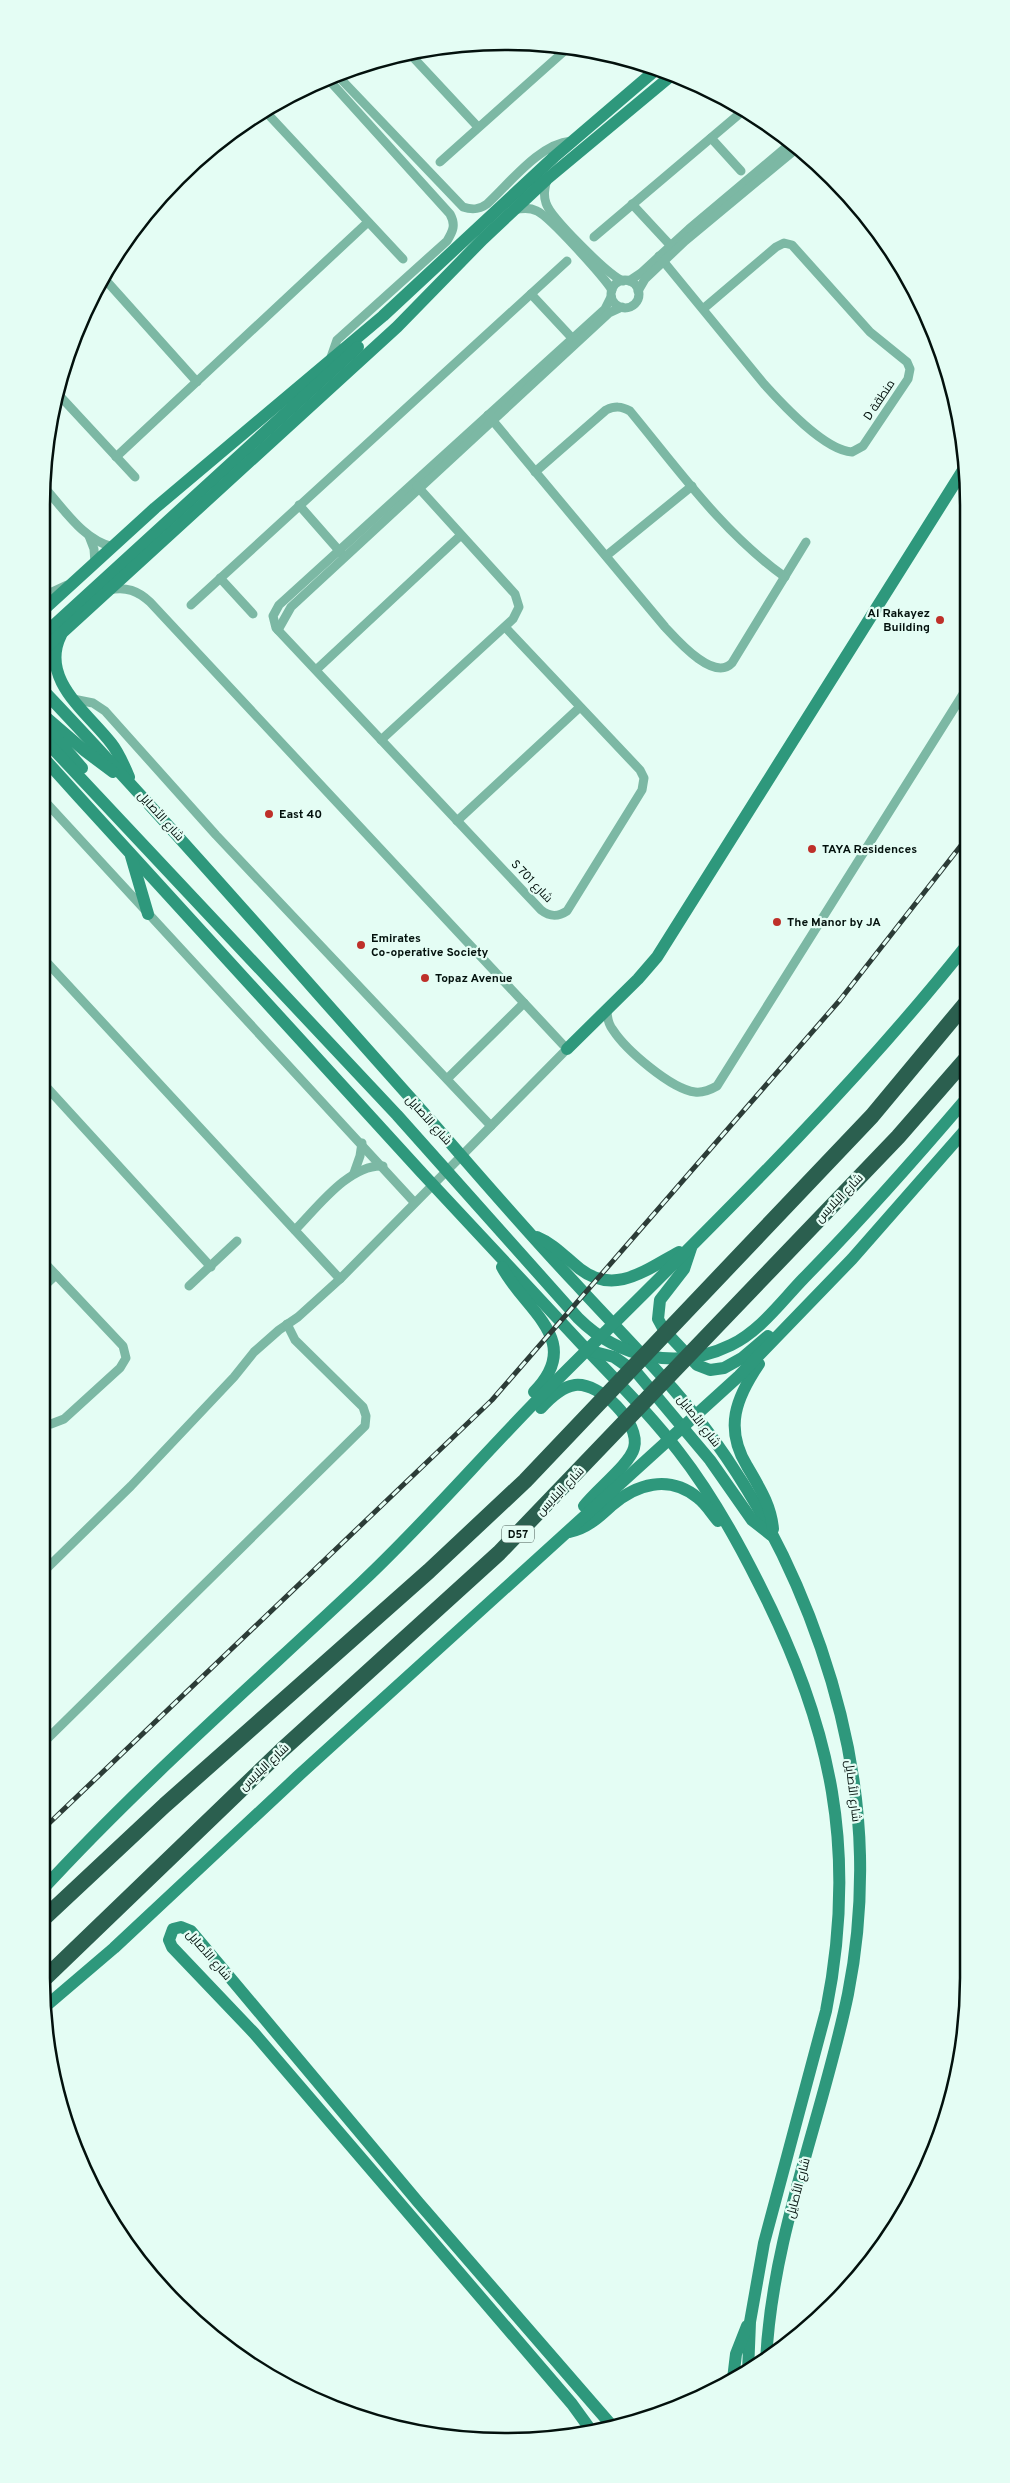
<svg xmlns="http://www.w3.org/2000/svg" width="1010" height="2483" font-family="Overpass,Cairo,sans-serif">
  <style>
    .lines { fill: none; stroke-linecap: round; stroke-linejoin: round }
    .street { stroke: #7cb8a4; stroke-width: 9 }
    .secondary { stroke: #2e987c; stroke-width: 12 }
    .highway { stroke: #2b5f4f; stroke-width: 16 }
    .rail-casing { stroke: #2c3c37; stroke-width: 5 }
    .rail { stroke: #e4fdf4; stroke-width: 3; stroke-dasharray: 9; stroke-linecap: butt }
    .poi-dot { fill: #be3029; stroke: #e4fdf4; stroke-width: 2 }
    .labels { text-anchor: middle; stroke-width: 4.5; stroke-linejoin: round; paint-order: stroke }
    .shield { fill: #e4fdf4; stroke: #465852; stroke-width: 1 }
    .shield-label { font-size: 11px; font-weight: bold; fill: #03110d }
    .street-label { font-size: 12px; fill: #03110d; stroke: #e4fdf4 }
    .poi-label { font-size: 12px; font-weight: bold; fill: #03110d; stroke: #e4fdf4; text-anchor: start }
    .rim { fill: none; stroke: #03110d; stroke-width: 2.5 }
  </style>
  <rect width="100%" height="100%" fill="#e4fdf4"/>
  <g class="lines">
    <!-- street -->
    <g class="street">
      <path d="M552,45L560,54"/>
      <path d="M409,53L478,127"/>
      <path d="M337,75L463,207C472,210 479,210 487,204C510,183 539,144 571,141"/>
      <path d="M328,79L450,214C456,225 453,231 447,241L337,340L330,360"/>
      <path d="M265,111L403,259"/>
      <path d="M711,138L741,171"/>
      <path d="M440,162L570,46"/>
      <path d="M547,179C545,187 543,195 546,203C550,217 608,275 623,281"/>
      <path d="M632,204L670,245"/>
      <path d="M514,210C522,208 529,207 537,211C550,217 603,276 612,290"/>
      <path d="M594,237L744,110"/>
      <path d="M659,256L764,384C782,404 824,450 852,452L863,446L908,379L910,369L907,362L870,332L792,245L784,243L776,247L703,309"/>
      <path d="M102,276L197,382"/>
      <circle cx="625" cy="294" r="14"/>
      <path d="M629,281L641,273L689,229L790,144"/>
      <path d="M638,291L645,279L685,241L796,149"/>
      <path d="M531,294L572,338"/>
      <path d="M59,395L135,477"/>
      <path d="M488,415L665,627C678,641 714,682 732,663L806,542"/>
      <path d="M116,457L368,222"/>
      <path d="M535,472L606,410C615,406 621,406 630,411C678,469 723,533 785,577"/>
      <path d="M44,487C64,509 83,540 113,547"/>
      <path d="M299,505L342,554"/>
      <path d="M89,536L94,549L95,563"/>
      <path d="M606,556L692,486"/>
      <path d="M220,578L253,614"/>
      <path d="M41,597L67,585"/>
      <path d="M191,605L567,261"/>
      <path d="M505,627L640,770L644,778L642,790L567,911C558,917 550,917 541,910L276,628L273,616L279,605L605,309L611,297"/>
      <path d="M278,630L291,607L609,313L622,307"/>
      <path d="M316,670L461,535"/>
      <path d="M73,699L93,703L105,711L216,835L491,1126"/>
      <path d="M381,740L513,619L519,607L515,594L417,486"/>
      <path d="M41,797L414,1202"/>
      <path d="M457,821L580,707"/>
      <path d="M41,956L340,1279"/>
      <path d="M607,1009C607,1017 608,1024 613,1030C626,1050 671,1089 695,1092C703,1093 710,1090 717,1086L965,691"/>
      <path d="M448,1078L524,1003"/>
      <path d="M41,1081L211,1267"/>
      <path d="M354,1173L360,1156L362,1143"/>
      <path d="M295,1230C317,1208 349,1164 383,1166"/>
      <path d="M41,1259L123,1346L126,1358L120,1368L64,1419L51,1424L41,1420"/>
      <path d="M189,1286L237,1241"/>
      <path d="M41,1289L56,1275"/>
      <path d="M41,1574L131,1486L234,1377L254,1352L279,1330L298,1317L340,1279L567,1049L150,602C138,591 126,586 109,590"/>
      <path d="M41,1745L365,1426L366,1416L363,1407L295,1340L287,1324"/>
    </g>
    <!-- secondary -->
    <g class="secondary">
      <path d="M41,612L155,508L383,316L554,157L658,68"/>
      <path d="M61,635C39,679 87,712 111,743C119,753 124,765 129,777"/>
      <path d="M41,637L358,347"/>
      <path d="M41,652L397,327L483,239L547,179L672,75"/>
      <path d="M41,688C175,829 302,977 432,1122C480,1177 527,1232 577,1285C628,1341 683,1393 726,1457C803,1570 857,1719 860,1856C861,1902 857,1949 848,1994C823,2116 772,2235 766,2361"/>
      <path d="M41,713L85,751L113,772"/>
      <path d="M43,723L82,768"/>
      <path d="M41,736L397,1115L578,1318C618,1358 678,1371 731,1345C760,1331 781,1302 803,1279C860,1221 914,1160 966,1099"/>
      <path d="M41,755C167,895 294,1034 422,1173C473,1228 524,1283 575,1337C610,1375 648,1411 679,1452C711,1493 736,1538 759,1584C832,1727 858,1852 826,2011L764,2243L750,2322L748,2372"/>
      <path d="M131,856L148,914"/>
      <path d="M567,1049L638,979L657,957L965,467"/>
      <path d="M537,1237C554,1244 565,1257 580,1269C615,1296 647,1269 679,1252"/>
      <path d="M691,1248L684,1269L660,1300L658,1319L664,1330L697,1365L710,1370L724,1368L742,1358L768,1336"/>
      <path d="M502,1267C525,1311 585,1340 534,1392"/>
      <path d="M587,1350L614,1357L637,1373L710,1460L752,1520L771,1535"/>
      <path d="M759,1364C736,1398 724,1428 747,1466C759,1487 771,1505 773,1529"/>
      <path d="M541,1408C550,1398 561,1387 575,1385C600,1382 641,1423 634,1448C630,1464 596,1490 584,1506"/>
      <path d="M569,1532C586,1529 598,1518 611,1506C636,1484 669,1474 698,1498C706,1504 711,1513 718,1521"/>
      <path d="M41,1891C142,1781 254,1684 362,1582C428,1520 487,1450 551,1386C693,1244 841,1103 966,946"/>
      <path d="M46,2006L114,1948L297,1777L739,1376L852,1259L967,1128"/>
      <path d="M733,2379L736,2354L747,2326"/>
      <path d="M593,2433L572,2404L254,2033L172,1947L169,1940L173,1929L181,1927L191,1931L418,2202L613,2427"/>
    </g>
    <!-- highway -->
    <g class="highway">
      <path d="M41,1921L165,1805L429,1571L525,1481L872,1116L966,1003"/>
      <path d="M42,1981L282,1750L499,1553L898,1137L966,1059"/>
    </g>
    <!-- rail casing -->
    <g class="rail-casing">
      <path id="rail" d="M41,1831L492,1400L840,1000L966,839"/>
    </g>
    <!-- rail -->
    <use href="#rail" class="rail"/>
  </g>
  <!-- markers -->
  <g class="poi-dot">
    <circle cx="940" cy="620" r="5"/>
    <circle cx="269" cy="814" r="5"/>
    <circle cx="812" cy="849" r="5"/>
    <circle cx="777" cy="922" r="5"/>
    <circle cx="361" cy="945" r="5"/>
    <circle cx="425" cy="978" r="5"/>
  </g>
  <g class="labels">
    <!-- shield labels -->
    <rect class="shield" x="502" y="1525.5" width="32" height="17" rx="4"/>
    <g class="shield-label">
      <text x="518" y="1538">D57</text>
    </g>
    <!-- street labels -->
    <g class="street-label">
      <text transform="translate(879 400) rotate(-56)" y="4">D منطقة</text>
      <text transform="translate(161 816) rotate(48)" y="4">شارع الأصايل</text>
      <text transform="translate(532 881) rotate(46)" y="4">S 701 شارع</text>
      <text transform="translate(429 1120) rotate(48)" y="4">شارع الأصايل</text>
      <text transform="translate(839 1198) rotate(-46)" y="4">شارع اليلايس</text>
      <text transform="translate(699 1421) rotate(52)" y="4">شارع الأصايل</text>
      <text transform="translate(560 1491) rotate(-46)" y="4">شارع اليلايس</text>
      <text transform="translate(264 1767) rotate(-43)" y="4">شارع اليلايس</text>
      <text transform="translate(853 1791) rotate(83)" y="4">شارع الأصايل</text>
      <text transform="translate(209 1955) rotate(49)" y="4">شارع الأصايل</text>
      <text transform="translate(798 2188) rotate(-75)" y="4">شارع الأصايل</text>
    </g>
    <!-- poi labels -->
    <g class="poi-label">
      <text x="930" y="617" text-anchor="end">Al Rakayez<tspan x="930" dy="14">Building</tspan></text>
      <text x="279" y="818">East 40</text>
      <text x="822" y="853">TAYA Residences</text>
      <text x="787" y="926">The Manor by JA</text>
      <text x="371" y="942">Emirates<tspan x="371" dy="14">Co-operative Society</tspan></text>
      <text x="435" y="982">Topaz Avenue</text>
    </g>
  </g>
  <!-- crop -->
  <path d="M0 0H1010V2483H0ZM505 50H505A455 455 0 0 1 960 505V1978A455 455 0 0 1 505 2433H505A455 455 0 0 1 50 1978V505A455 455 0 0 1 505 50Z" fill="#e4fdf4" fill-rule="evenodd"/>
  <path class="rim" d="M505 50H505A455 455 0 0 1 960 505V1978A455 455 0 0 1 505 2433H505A455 455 0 0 1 50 1978V505A455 455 0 0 1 505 50Z"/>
</svg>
